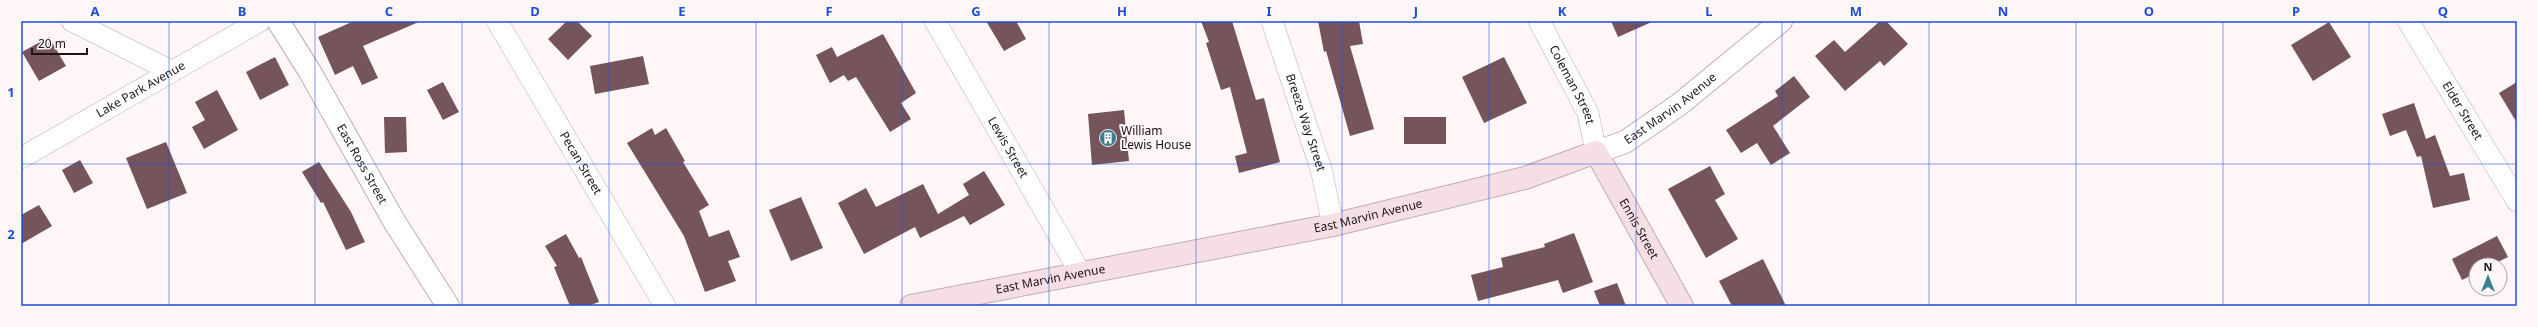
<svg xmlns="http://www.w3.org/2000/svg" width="2538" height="327" font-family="'Noto Sans',sans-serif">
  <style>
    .building { fill: #75545b }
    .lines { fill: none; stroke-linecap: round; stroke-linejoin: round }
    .minor-casing { stroke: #c1adb1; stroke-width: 22 }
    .tertiary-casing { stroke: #c1adb1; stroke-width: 24 }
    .secondary-casing { stroke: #c1adb1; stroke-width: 24 }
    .minor { stroke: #fff; stroke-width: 21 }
    .tertiary { stroke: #fff; stroke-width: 22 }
    .secondary { stroke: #f6dfe4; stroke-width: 22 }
    .grid { fill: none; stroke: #1d4ed8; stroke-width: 1; stroke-opacity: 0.55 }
    .labels { text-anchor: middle; stroke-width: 4; stroke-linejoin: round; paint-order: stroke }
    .street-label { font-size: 12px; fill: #1c1516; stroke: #fff6f8 }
    .poi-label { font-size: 12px; fill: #1c1516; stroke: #fff6f8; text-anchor: start }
    .neatline { fill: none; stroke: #1d4ed8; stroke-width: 1.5 }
    .grid-label { font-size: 13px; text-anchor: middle; font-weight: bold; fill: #1d4ed8 }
  </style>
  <rect width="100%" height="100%" fill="#fff6f8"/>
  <!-- building -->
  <g class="building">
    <path d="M354,21H421L363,46L378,78L362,85L353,66L335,75L318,37Z"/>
    <path d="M567,21H577L592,36L568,60L548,39Z"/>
    <path d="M986,21H1016L1026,39L1004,51Z"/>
    <path d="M1201,21H1232L1256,100L1264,98L1280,162L1239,173L1235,156L1247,153L1230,87L1221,90L1206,43L1209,42Z"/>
    <path d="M1318,21H1359L1363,44L1350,46L1374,129L1350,136L1326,51L1324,52Z"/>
    <path d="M1611,21H1654L1618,37Z"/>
    <path d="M1880,21H1886L1908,44L1884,66L1880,61L1845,91L1815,56L1834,40L1845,52Z"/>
    <path d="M2329,22L2351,57L2313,81L2291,45Z"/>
    <path d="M883,34L916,93L901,103L911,119L890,132L856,77L848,81L844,75L830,83L816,55L832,47L837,57Z"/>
    <path d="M49,37L66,66L39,81L22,52Z"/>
    <path d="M643,56L649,84L595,94L590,66Z"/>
    <path d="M275,57L289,85L260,100L246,72Z"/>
    <path d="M1504,57L1527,103L1484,123L1462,77Z"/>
    <path d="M1794,76L1810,97L1773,126L1790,153L1771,165L1757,143L1741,153L1726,130L1778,96L1775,91Z"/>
    <path d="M443,82L459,112L443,120L427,90Z"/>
    <path d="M2517,82V123L2499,93Z"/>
    <path d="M217,90L238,130L204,149L192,127L205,120L195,102Z"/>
    <path d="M2414,103L2426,139L2435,135L2450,176L2464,173L2470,200L2433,208L2421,156L2417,157L2406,130L2390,136L2382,114Z"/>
    <path d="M1124,110L1129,161L1092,165L1088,114Z"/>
    <path d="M384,117H406L407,152L385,153Z"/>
    <rect x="1404" y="117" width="42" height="27"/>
    <path d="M652,128L655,135L666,128L685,161L683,162L709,205L699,211L709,237L729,230L740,257L728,261L736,281L705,292L684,236L627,143Z"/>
    <path d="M166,142L187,193L147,209L126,158Z"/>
    <path d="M80,160L93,183L74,193L62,170Z"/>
    <path d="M319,162L351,212L365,242L346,250L323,202L321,203L302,172Z"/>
    <path d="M1710,166L1725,194L1715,200L1738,239L1706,258L1668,189Z"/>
    <path d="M984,171L1005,205L970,225L964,216L920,238L915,227L864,254L838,203L866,188L876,207L923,184L938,214L969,195L963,184Z"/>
    <path d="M801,197L823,248L791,261L769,210Z"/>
    <path d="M39,205L52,226L21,244V215Z"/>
    <path d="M1574,233L1593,282L1563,293L1558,280L1478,301L1471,275L1503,267L1501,258L1545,247L1544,244Z"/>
    <path d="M566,234L579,258L581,257L599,302L588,306H570L554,267L557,266L545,246Z"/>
    <path d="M2497,236L2508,257L2492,265H2476V273L2462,280L2452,259Z"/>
    <path d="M1763,259L1786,306H1732L1719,281Z"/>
    <path d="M1617,283L1626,306H1600L1594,291Z"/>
  </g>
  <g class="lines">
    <!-- minor casing -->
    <g class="minor-casing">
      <g id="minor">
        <path d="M72,21L171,71"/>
        <path id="s1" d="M497,21L665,306"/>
        <path id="s2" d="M935,21L1081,274"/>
        <path id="s3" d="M1272,21L1321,169L1333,225"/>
        <path id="s4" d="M1539,21L1588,113L1596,152"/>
        <path id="s5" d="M2408,21L2517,201"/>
        <path id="s6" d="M21,158L260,21"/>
      </g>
    </g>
    <!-- tertiary casing -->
    <g class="tertiary-casing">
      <g id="tertiary">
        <path id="s7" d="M278,21L310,72L394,221L448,306"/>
        <path id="s8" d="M1596,152L1625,142L1680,104L1781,21"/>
      </g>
    </g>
    <!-- secondary casing -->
    <g class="secondary-casing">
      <g id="secondary">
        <path id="s9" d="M911,306L1333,225L1525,178L1596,152L1682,306"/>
      </g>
    </g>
    <!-- minor -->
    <use href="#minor" class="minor"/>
    <!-- tertiary -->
    <use href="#tertiary" class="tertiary"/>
    <!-- secondary -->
    <use href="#secondary" class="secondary"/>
  </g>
  <!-- grid -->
  <path class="grid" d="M169,21V306M315,21V306M462,21V306M609,21V306M756,21V306M902,21V306M1049,21V306M1196,21V306M1342,21V306M1489,21V306M1636,21V306M1782,21V306M1929,21V306M2076,21V306M2223,21V306M2369,21V306M21,164H2517"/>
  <!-- icons -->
  <defs>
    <g id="building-disc" transform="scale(0.9)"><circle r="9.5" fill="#3b7f8e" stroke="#fff6f8"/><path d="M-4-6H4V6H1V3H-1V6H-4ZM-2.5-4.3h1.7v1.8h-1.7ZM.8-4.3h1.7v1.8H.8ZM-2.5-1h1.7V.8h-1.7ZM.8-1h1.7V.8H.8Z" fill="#fff"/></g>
  </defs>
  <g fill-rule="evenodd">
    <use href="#building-disc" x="1108" y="138"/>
  </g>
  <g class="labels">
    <!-- street labels -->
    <g class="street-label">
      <text dy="4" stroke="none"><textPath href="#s4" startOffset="72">Coleman Street</textPath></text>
      <text dy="4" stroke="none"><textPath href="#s6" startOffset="138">Lake Park Avenue</textPath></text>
      <text dy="4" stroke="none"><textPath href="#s8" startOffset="87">East Marvin Avenue</textPath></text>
      <text dy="4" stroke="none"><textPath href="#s5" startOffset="105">Elder Street</textPath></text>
      <text dy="4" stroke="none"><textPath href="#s3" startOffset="107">Breeze Way Street</textPath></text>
      <text dy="4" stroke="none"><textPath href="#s2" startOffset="146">Lewis Street</textPath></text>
      <text dy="4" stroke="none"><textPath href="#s7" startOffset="166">East Ross Street</textPath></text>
      <text dy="4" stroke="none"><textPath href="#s1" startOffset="165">Pecan Street</textPath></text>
      <text dy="4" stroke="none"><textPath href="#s9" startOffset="466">East Marvin Avenue</textPath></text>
      <text dy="4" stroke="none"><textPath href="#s9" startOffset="791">Ennis Street</textPath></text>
      <text dy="4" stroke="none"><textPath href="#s9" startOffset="142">East Marvin Avenue</textPath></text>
    </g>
    <!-- poi labels -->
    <g class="poi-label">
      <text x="1121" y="135">William<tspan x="1121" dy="14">Lewis House</tspan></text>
    </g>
  </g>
  <!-- border -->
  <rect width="2538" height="327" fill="none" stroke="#fff6f8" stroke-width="44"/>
  <!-- north arrow -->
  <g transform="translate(2488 277)"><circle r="19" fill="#fff6f8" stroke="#a49c9e"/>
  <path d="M0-3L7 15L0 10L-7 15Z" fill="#3b7f8e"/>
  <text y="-6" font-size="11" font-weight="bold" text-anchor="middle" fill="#1c1516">N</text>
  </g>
  <!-- scale -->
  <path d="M32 48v6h55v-6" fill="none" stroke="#1c1516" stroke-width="2"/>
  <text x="38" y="48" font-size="12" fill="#1c1516" stroke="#fff6f8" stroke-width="3" paint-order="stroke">20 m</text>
  <rect x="22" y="22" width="2494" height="283" class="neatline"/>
  <g class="grid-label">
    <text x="95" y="16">A</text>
    <text x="242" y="16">B</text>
    <text x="389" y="16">C</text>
    <text x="535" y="16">D</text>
    <text x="682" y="16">E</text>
    <text x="829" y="16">F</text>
    <text x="976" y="16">G</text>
    <text x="1122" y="16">H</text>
    <text x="1269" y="16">I</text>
    <text x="1416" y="16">J</text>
    <text x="1562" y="16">K</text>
    <text x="1709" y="16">L</text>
    <text x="1856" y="16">M</text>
    <text x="2003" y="16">N</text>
    <text x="2149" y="16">O</text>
    <text x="2296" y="16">P</text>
    <text x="2443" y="16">Q</text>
    <text x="11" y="97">1</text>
    <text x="11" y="239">2</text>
  </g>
</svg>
